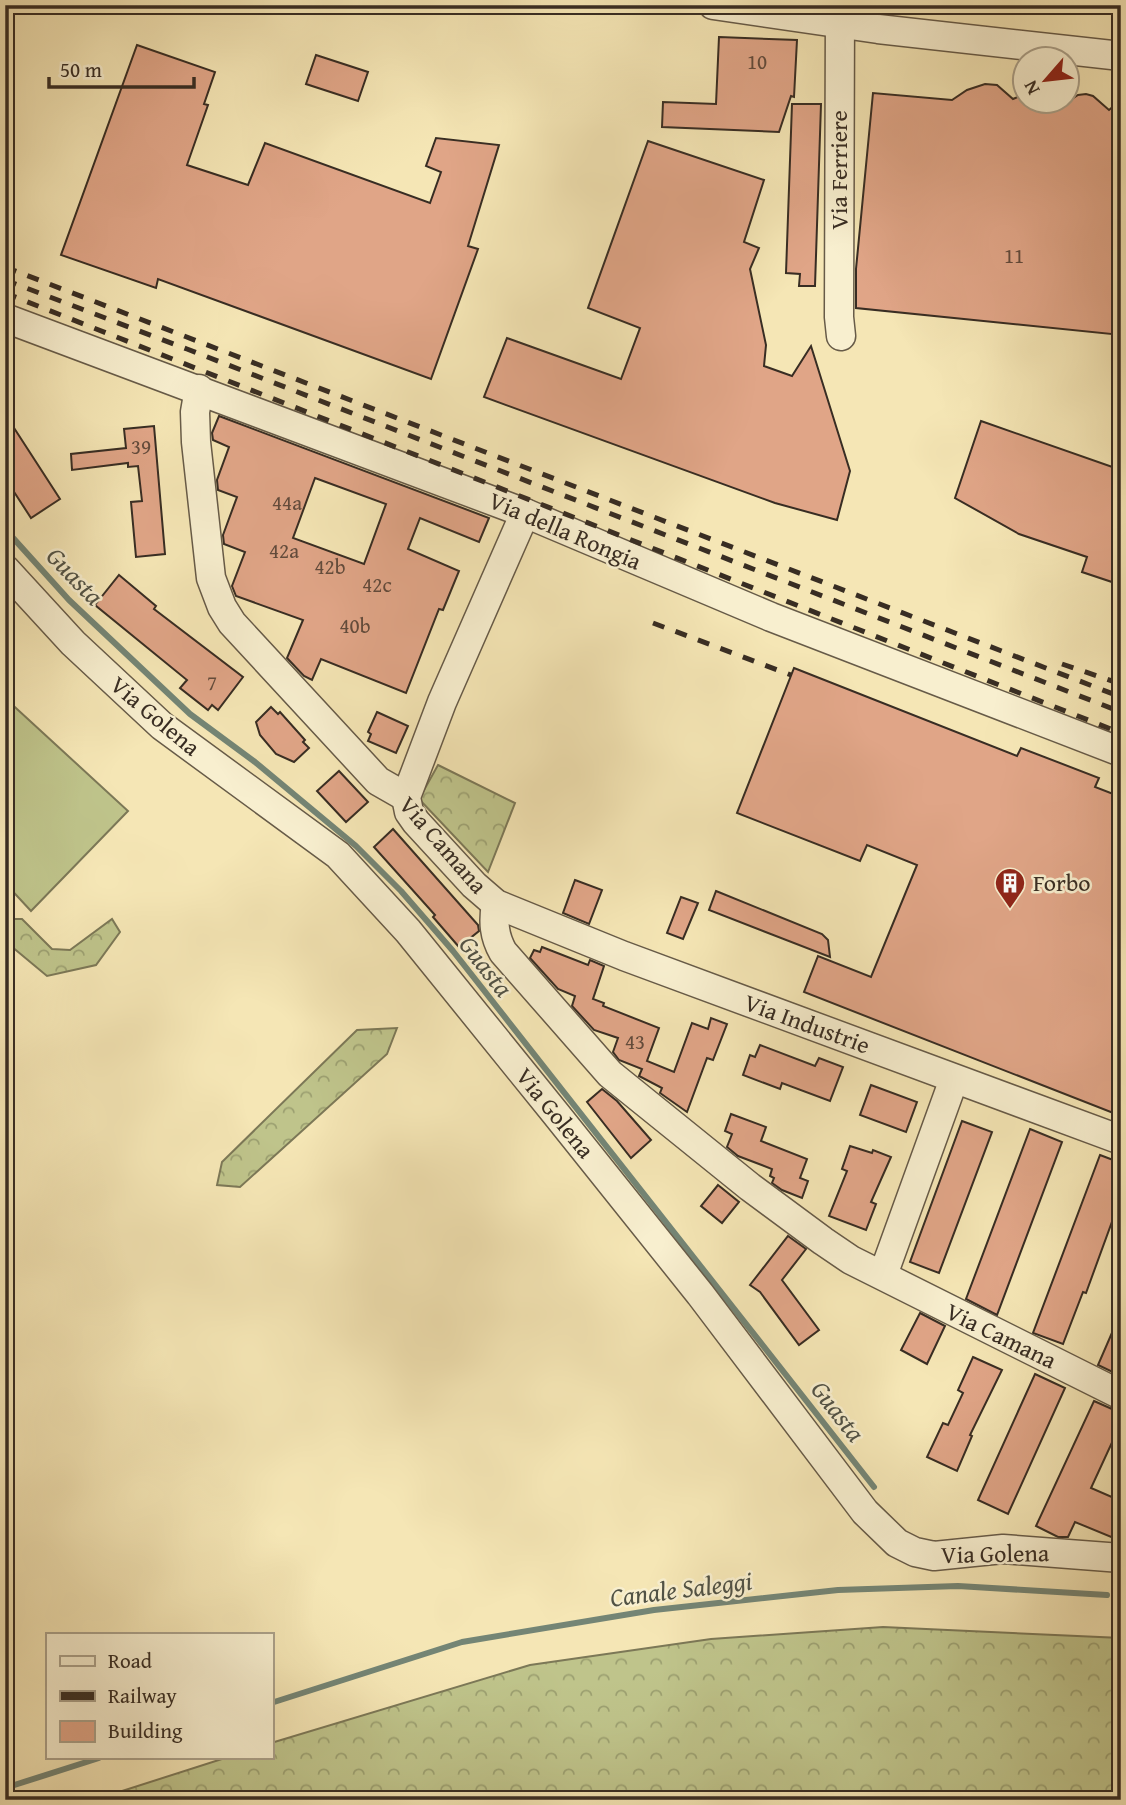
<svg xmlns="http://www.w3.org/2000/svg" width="1126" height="1805" font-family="'Gentium Book Plus',serif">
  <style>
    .forest { fill: url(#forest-crowns); stroke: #7c7857; stroke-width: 2 }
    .pitch { fill: #bfc48b; stroke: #7c7857; stroke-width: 2 }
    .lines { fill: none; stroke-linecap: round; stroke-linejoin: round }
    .stream { stroke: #748575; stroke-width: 6 }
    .building { fill: #e0a587; stroke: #382d23; stroke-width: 2; fill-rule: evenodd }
    .minor-casing { stroke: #675b48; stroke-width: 31 }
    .minor { stroke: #f8efcf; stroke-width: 28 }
    .rail { stroke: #382d23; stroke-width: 5; stroke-dasharray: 12 12; stroke-linecap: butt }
    .labels { text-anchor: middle; stroke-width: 5; stroke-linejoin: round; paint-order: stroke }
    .number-label { font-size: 21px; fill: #624b3c }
    .street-label { font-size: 24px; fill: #382d23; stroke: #f8efcf }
    .poi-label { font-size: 24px; fill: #382d23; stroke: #f8efcf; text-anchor: start }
    .water-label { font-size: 26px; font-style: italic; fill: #515245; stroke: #f8efcf }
  </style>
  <defs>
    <pattern id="forest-crowns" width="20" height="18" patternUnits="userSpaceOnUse" patternTransform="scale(1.75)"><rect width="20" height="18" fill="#bfc48b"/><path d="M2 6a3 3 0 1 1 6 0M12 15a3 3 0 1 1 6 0" fill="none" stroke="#9ca071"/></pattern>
  </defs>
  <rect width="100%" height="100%" fill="#f5e6b5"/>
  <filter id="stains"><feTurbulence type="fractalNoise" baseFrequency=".00286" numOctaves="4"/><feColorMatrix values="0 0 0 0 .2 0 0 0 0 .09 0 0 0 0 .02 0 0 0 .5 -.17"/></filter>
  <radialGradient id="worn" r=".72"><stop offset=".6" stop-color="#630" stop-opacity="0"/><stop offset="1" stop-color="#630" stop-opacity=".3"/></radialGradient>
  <!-- forest -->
  <g class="forest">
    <path d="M438,765L515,803L488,872L419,799Z"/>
    <path d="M5,919H22L52,949L70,950L112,919L120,932L96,965L47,976L5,941Z"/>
    <path d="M397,1028L387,1054L240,1187L217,1185L222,1162L357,1030Z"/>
    <path d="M883,1627L1121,1638V1800H94L225,1758H271V1743L530,1665L711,1639Z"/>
  </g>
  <!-- pitch -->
  <path class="pitch" d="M5,698L128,811L31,911L5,883Z"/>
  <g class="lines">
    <!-- stream -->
    <g class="stream">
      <path d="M5,529L69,600L190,714L255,762L356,846L401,891L453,951L874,1487"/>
      <path d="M271,1703L462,1642L654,1610L838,1590L958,1586L1107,1595"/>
      <path d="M5,1788L99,1758"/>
    </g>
  </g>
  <!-- building -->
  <g class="building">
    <path d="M719,37L797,40L794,97L791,96L779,132L662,127L663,102L716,104Z"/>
    <path d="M137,45L215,72L204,104L208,105L187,165L248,185L265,143L430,203L441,172L426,166L436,138L499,145L468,246L478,249L431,379L158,279L156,288L61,255Z"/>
    <path d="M316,55L368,72L358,101L306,84Z"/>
    <path d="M985,84L997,85L1013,99L1025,94V102H1067L1078,95L1086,94L1093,96L1109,110L1121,100V335L856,308V269L873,93L952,100L967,90Z"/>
    <path d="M792,104H821L815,286H799L800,274L786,273Z"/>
    <path d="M648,141L764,180L744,242L759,248L750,269L766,345L764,366L792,376L811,346L850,471L837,520L775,503L484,397L507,338L621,379L640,328L588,308Z"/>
    <path d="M5,414L60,499L31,518L5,478Z"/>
    <path d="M219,416L489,518L479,542L420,518L408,549L459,571L443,610L439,609L406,693L321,659L312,680L304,676L287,658L303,620L236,596L232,586L245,552L224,544L223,535L237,497L218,490L217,480L229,447L213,440L212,433ZM315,478L386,504L364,564L293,538Z"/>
    <path d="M981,421L1121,470V585L1082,572L1087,557L1019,534L955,498Z"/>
    <path d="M154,426L165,554L136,557L131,502L142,501L138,466L128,467V463L72,470L71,454L126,448L124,429Z"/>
    <path d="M119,575L156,606L154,609L243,677L218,710L212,705L208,710L180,688L187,680L95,605Z"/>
    <path d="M794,668L1017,756L1021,748L1099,778L1095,787L1121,797V1116L804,992L818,956L871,977L917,865L867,845L860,861L737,813Z"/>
    <path d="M271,707L278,714L280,712L305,740L303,742L309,748L294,762L276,754L260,735L256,722Z"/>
    <path d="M377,712L408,726L396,753L368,741L371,734L368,732Z"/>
    <path d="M339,771L368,802L346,822L317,791Z"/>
    <path d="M393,829L478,925L479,931L459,947L433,917L435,915L374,847Z"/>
    <path d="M575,880L602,890L589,924L563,913Z"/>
    <path d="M716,891L822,934L828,940L830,957L709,910Z"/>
    <path d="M681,897L698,903L683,939L667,933Z"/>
    <path d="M542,947L588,965L590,960L604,966L593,999L604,1003L603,1006L659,1028L647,1061L674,1072L692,1023L708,1029L711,1018L727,1024L713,1060L707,1058L687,1112L660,1093L662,1088L639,1076L642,1069L619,1060L613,1052L618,1038L594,1030L572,1006L575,996L558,989L530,958L534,950L540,952Z"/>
    <path d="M760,1045L815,1066L819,1058L843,1067L830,1101L782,1083L780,1089L743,1075L750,1055L755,1057Z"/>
    <path d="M871,1085L917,1102L906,1132L860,1115Z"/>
    <path d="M602,1089L617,1101L651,1140L631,1158L587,1102Z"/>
    <path d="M731,1114L766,1127L761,1141L807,1159L800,1178L808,1181L802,1198L782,1190L772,1183L774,1178L770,1176L772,1169L738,1156L727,1147L732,1134L725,1131Z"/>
    <path d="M962,1121L992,1132L939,1273L910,1262Z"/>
    <path d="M1030,1129L1062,1142L997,1315L966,1299Z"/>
    <path d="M850,1146L872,1153L873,1150L891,1157L871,1202L876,1204L866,1230L829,1216L847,1171L842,1169Z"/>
    <path d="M1100,1155L1121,1163V1197L1086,1293L1083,1292L1063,1344L1033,1333Z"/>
    <path d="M718,1185L739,1202L722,1223L701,1206Z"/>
    <path d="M788,1236L806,1249L782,1280L819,1330L799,1345L760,1292L750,1285Z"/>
    <path d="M1121,1312V1376L1098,1365Z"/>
    <path d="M920,1313L945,1326L927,1364L901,1350Z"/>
    <path d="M973,1357L1002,1370L970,1435L972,1436L957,1471L927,1457L943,1423L948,1425L963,1393L958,1390Z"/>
    <path d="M1035,1374L1065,1388L1008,1514L978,1500Z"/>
    <path d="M1094,1401L1121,1413V1423L1091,1488L1121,1501V1541L1075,1522L1068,1537H1058L1036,1526Z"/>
  </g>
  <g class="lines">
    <!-- minor casing -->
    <g class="minor-casing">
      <g id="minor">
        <path d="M713,5L878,29L1121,56"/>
        <path d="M840,6L839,317L841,336"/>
        <path d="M5,318L525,513L771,617L1121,752"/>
        <path d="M199,389L195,412L196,442L211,578L222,607L232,623L378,781L406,797"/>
        <path d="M525,513L442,702L406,797L409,812L416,822L474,885L496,904L624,956L1121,1140"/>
        <path d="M5,569L73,643L162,726L338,855L408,931L556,1114L700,1294L865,1512L897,1543L915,1552L934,1556L1003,1549L1121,1558"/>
        <path d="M496,904C493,922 494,936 503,952L610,1074L750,1187L823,1241L851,1260L1121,1395"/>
        <path d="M883,1275L954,1079"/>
      </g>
    </g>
    <!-- minor -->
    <use href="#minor" class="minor"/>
    <!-- rail -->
    <g class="rail">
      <path d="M5,267L1121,697"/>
      <path d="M5,280L187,349L1121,712"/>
      <path d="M5,293L1121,733"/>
      <path d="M653,623L791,675"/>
      <path d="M1062,664L1121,684"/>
    </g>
  </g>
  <!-- icons -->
  <defs>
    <g id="building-pin" transform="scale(1.575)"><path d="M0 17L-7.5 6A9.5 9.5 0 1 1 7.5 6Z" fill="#8f2418" stroke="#f8efcf"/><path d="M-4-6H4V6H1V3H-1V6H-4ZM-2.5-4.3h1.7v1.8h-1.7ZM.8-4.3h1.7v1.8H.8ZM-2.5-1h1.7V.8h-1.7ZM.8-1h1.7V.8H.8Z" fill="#fff"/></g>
  </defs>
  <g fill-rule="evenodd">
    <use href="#building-pin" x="1010" y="883"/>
  </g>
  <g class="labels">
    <!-- number labels -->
    <g class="number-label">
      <text x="757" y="69">10</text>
      <text x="1014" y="263">11</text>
      <text x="141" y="454">39</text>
      <text x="287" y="510">44a</text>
      <text x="284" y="558">42a</text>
      <text x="330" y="574">42b</text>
      <text x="377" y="592">42c</text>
      <text x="355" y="633">40b</text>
      <text x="212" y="690">7</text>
      <text x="635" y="1049">43</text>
    </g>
    <!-- street labels -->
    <g class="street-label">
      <text transform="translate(839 170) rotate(-90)" y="8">Via Ferriere</text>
      <text transform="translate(565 531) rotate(23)" y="8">Via della Rongia</text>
      <text transform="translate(155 716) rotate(40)" y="8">Via Golena</text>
      <text transform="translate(443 845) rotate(49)" y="8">Via Camana</text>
      <text transform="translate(807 1024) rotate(20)" y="8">Via Industrie</text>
      <text transform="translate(555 1113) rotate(51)" y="8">Via Golena</text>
      <text transform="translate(1001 1336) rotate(26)" y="8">Via Camana</text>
      <text transform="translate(995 1554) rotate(-1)" y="8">Via Golena</text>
    </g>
    <!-- poi labels -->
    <g class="poi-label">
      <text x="1033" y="891">Forbo</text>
    </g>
    <!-- water labels -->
    <g class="water-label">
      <text transform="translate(75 576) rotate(46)" y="9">Guasta</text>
      <text transform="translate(486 966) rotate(52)" y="9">Guasta</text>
      <text transform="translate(838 1411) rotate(52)" y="9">Guasta</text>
      <text transform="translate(681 1589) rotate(-7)" y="9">Canale Saleggi</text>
    </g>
  </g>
  <!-- margin -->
  <rect width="1126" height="1805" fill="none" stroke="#f5e6b5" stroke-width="28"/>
  <rect x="7" y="7" width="1112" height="1791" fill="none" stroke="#382d23" stroke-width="3.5"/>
  <rect x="14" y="14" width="1098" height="1777" fill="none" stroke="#382d23" stroke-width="2"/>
  <!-- legend -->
  <rect x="46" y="1633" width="228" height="126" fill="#f8efcf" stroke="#aba18a" stroke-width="2"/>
  <rect x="60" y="1656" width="35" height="10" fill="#f8efcf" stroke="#aba18a" stroke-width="2"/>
  <text x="108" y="1668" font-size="21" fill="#382d23">Road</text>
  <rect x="60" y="1691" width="35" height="10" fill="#382d23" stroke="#aba18a" stroke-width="2"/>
  <text x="108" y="1703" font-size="21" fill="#382d23">Railway</text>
  <rect x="60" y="1721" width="35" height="21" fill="#e0a587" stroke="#aba18a" stroke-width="2"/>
  <text x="108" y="1738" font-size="21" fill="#382d23">Building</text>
  <!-- north arrow -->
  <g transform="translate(1046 80) rotate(242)"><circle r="33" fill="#f8efcf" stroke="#aba18a" stroke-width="2"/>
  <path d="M0-5L12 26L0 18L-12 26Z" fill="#8f2418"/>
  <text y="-10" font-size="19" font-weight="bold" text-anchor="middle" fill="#382d23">N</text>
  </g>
  <!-- scale -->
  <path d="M49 77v10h145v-10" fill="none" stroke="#382d23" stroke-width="3.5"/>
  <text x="60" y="77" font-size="21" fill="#382d23" stroke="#f8efcf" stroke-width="5" paint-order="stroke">50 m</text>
  <rect width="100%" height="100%" filter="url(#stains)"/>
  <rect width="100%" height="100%" fill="url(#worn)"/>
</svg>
